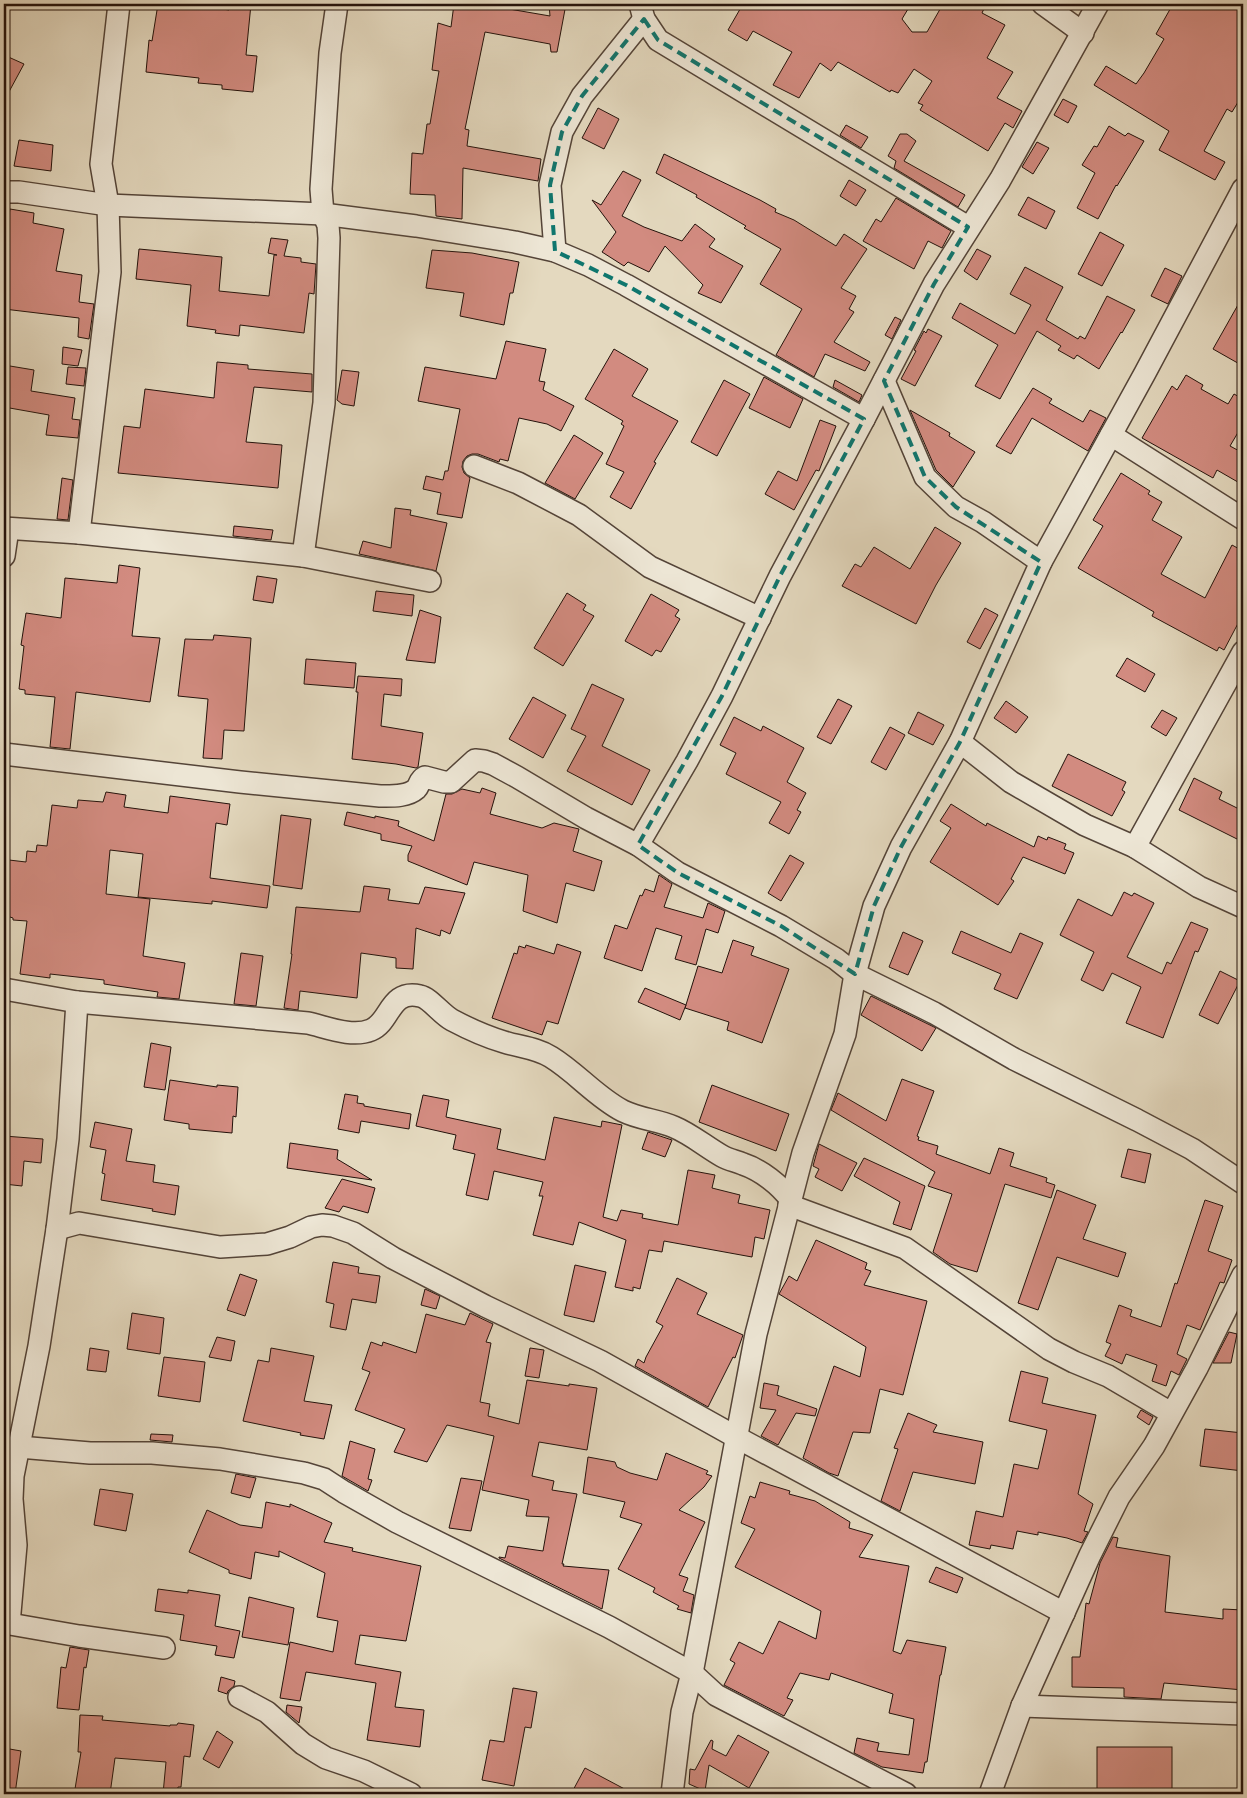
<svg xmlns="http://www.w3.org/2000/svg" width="1247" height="1798" font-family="'IM FELL Great Primer',serif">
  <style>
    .building { fill: #d28b80; stroke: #24120b }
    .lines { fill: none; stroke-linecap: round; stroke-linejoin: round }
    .minor-casing { stroke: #544438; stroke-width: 24 }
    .minor { stroke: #ede6d5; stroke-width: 21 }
    .marked { fill: none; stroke: #0f766e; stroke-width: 4; stroke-dasharray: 10 6; stroke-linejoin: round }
  </style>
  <rect width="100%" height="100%" fill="#e4d9bf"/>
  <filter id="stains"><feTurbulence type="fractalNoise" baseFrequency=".004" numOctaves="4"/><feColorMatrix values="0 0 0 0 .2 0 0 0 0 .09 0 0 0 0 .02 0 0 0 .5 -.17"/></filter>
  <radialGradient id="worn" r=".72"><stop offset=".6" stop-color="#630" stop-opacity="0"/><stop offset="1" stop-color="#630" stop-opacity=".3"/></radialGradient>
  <!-- building -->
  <g class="building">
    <path d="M158,4H191L229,10V4H251L246,55L257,56L253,92L222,89V85L198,83L199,78L146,72L149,40L152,41Z"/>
    <path d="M454,4H480L550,16L549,4H566L557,52H551L550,44L485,32L465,129L469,130L467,146L541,159L538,181L463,168L462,219L436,216L435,195L410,194L412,153L423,154L427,124H430L439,71L432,70L438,23L451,27Z"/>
    <path d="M743,4H911L902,19L912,32H927L943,4H986L982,13L1005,25L987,58L1013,72L997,98L1022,111L1013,128L1005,123L988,151L920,110L923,105L918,103L932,81L914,69L898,93L891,90L890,92L838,62L831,71L820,63L799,98L773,85L792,52L753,31L747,41L728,30Z"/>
    <path d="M1173,4H1243V94L1232,112L1227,109L1204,151L1225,162L1215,180L1159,150L1169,131L1094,85L1106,66L1136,84L1144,73L1164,39L1156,34Z"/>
    <path d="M4,55L24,64L4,101Z"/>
    <path d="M1063,99L1077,106L1068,123L1054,115Z"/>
    <path d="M598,108L619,119L604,149L582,138Z"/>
    <path d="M846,125L868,137L861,148L840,135Z"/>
    <path d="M1109,126L1125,136L1128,133L1144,141L1117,186L1116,185L1098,219L1077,208L1095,173L1082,165L1094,146L1097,147Z"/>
    <path d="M900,134H907L916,141L904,161L965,195L958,207L894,168L896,161L888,156Z"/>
    <path d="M19,140L53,145L51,171L14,166Z"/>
    <path d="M1037,142L1049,148L1033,174L1022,167Z"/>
    <path d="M664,154L760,200L776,209L775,212L794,220L836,246L844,234L867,249L841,288L856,296L849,309L854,312L834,342L870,362L865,371L825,354L814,377L776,355L802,309L760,284L781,249L744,228L746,226L696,197L697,195L656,173Z"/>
    <path d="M623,171L641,180L622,216L644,227L682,241L695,224L715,239L709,247L743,266L721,303L698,293L703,285L665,246L649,272L628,262L624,266L602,252L616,232L592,200L601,205Z"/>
    <path d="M849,180L866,190L856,206L840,196Z"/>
    <path d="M1028,197L1055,211L1046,229L1018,215Z"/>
    <path d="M896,198L951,231L942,248L928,241L914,269L863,241L876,219L881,222Z"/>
    <path d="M10,209L34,213L33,223L64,229L56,271L82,275L79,302L94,304L89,339L78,337L79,318L4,309V243Z"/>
    <path d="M1100,232L1124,245L1102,286L1078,274Z"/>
    <path d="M271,238L288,240L284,256L301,258V262L316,264L314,294L309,293L304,333L240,325L239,336L215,333L216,330L187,326L191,285L136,279L139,249L222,257L219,291L269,296L274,255H277L268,253Z"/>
    <path d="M977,249L991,256L977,280L964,271Z"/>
    <path d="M432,250L472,253L519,262L513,293H510L504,325L460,316L464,293L426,288Z"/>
    <path d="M1025,267L1063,287L1046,320L1078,339L1080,336L1085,339L1107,296L1135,310L1122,333L1121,332L1099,369L1077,355L1074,359L1058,350L1061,346L1037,331L1000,399L975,386L998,345L952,318L960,303L1015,334L1031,305L1010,294Z"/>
    <path d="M1165,268L1182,276L1168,304L1151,296Z"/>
    <path d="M1243,296V366L1213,349Z"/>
    <path d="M895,317L901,320L892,339L885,335Z"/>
    <path d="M928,329L942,336L915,386L901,379L916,351L914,350L924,331L926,333Z"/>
    <path d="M506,341L546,349L539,381L545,382L543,390L574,406L561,431L547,424L519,418L508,461L500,459L499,462L478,454H472L467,456L463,461L462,467L464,473L470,478L462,518L437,514L441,493L423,489L426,476L443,480L445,471H448L460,409L418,401L425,367L496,379Z"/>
    <path d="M63,347L82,350L78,366L62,364Z"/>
    <path d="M614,349L648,369L632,396L678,421L654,462L656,463L631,509L610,497L624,472L606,464L624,426L621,424L623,421L585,399Z"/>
    <path d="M217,362L248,365V369L312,374V392L254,387L246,442L282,445L278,488L118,473L124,426L140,428L145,389L214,398Z"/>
    <path d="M4,365L34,370L31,391L75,398L72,419L80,420L78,438L46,435L49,415L4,407Z"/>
    <path d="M68,367L86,368L84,386L66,384Z"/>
    <path d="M342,370L359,372L354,406L342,404L337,400Z"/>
    <path d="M1186,375L1203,385L1201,389L1228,404L1234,394L1243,399V424L1230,446L1243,453V485L1217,470L1213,478L1142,438L1172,386L1177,390Z"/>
    <path d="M764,377L803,399L790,428L749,408Z"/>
    <path d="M724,380L750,394L717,456L691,442Z"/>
    <path d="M835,380L862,395L859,402L833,387Z"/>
    <path d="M1033,388L1052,399L1049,403L1083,422L1090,410L1106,418L1088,451L1032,418L1011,454L996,446Z"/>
    <path d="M910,410L950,433L949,436L975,452L953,487L936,470Z"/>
    <path d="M820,420L836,426L819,471L816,470L794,510L765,494L778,471L797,481Z"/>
    <path d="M574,435L603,453L575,499L545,483Z"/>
    <path d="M1121,473L1150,491L1148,494L1162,502L1152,520L1182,537L1161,574L1205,598L1232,545L1243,551V614L1224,650L1219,647L1217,651L1152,616L1154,612L1078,568L1103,526L1093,520Z"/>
    <path d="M62,478L73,480L68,520L57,519Z"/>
    <path d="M395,508L411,510L410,515L447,523L436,571L359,554L363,541L391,548Z"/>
    <path d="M234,526L273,530L271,540L233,536Z"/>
    <path d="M935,527L961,543L936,585L916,624L842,586L855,564L861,567L874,547L910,569Z"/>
    <path d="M119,565L140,568L132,636L160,638L150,702L76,692L70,749L50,747L55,697L25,694V690L19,689L24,646L21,645L26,613L61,618L65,578L117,583Z"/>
    <path d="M257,576L277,579L273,603L253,600Z"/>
    <path d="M376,591L414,595L412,616L373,611Z"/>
    <path d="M567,593L586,605L583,610L594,616L563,666L534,648Z"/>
    <path d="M651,594L679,610L675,616L680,619L661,652L656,650L652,656L625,641Z"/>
    <path d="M985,608L998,615L980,649L967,642Z"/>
    <path d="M420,610L441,617L435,663L406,660Z"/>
    <path d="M214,635L251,638L244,731L224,730L222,759L203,758L208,699L178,696L185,639L213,640Z"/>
    <path d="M1127,658L1155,674L1145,692L1116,676Z"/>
    <path d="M306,659L356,663L354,688L304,684Z"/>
    <path d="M358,676L402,679L401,696L384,694L381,726L423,733L418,767L416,768L396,764L352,759L358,692H356Z"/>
    <path d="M592,684L624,699L602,746L650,770L632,805L567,771L586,736L571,729Z"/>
    <path d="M533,697L566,715L543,758L509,739Z"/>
    <path d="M838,699L852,706L831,744L817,737Z"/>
    <path d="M1006,701L1028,717L1016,733L994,718Z"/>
    <path d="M1162,710L1177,718L1166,736L1151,727Z"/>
    <path d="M918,712L944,725L933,745L908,733Z"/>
    <path d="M734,717L761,731L763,726L804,748L787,782L806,793L797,810L801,812L789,834L769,823L781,802L726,774L736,753L720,745Z"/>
    <path d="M890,727L905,735L886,770L871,762Z"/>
    <path d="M1068,754L1126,782L1122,790L1125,792L1112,816L1052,786Z"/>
    <path d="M1194,778L1222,792L1219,799L1243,811V842L1179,810Z"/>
    <path d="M482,788L496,793L490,814L542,828L554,823L579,829L573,851L602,861L594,891L566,883L557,923L523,911L528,875L474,862L467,885L408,861V855L412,846L381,840V834L344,825L347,812L375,818V816L399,821L398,826L434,841L446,794H452L462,789L480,793Z"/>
    <path d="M106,792L126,795L124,807L168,813L170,796L230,804L227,825L216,823L210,878L270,886L267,908L212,901V904L138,897L143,854L110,850L106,894L150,899L143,956L185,963L179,999L157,997L158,992L104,984V980L50,974V978L20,974L27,921L13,920V918L4,915V882H7L9,860L26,862L27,851L36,852L37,845L47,846L52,805L77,808L78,800L103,802Z"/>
    <path d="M951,804L986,826L987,823L1034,847L1038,836L1047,840L1048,837L1066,844L1064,849L1074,853L1065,874L1023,857L1011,879L1014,881L998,905L930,862L951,828L940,821Z"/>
    <path d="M281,815L311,819L302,889L273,885Z"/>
    <path d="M790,855L804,863L781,901L768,893Z"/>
    <path d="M659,875L672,884L664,907L703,918L708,903L725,911L718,933L706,929L696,965L675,959L682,936L656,928L642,971L604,958L615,925L627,929L640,895L642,896L645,889L654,892Z"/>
    <path d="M364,886L390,889L388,900L419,904L425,887L465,893L450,934L441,930L440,936L416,928L413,969L396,968V958L361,953L357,998L300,991L298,1010L284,1008L292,954H291L296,907L360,912Z"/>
    <path d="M1124,892L1132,896L1134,893L1154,903L1127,957L1162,974L1167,962L1171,964L1191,922L1208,929L1198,952L1195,951L1163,1038L1126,1023L1141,987L1112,973L1103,991L1081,980L1094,952L1060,935L1078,899L1112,916Z"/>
    <path d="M961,931L1011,953L1020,933L1043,943L1017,999L994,989L1001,974L952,953Z"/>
    <path d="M903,932L923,941L908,975L889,967Z"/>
    <path d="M733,940L754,947L751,955L789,969L762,1043L727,1030L729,1022L685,1008L698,966L722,973Z"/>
    <path d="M557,944L581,952L558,1024L547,1021L542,1035L492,1018L514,953L517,954L519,946L525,948L526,945L554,954Z"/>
    <path d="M241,953L263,956L256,1006L234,1004Z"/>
    <path d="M1220,971L1240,981L1218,1024L1199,1015Z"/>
    <path d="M645,988L686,1005L680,1020L638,1002Z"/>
    <path d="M871,996L936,1028L922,1051L861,1015Z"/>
    <path d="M151,1043L171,1047L165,1090L144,1087Z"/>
    <path d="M902,1079L934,1091L917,1136L919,1137L918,1140L938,1146L936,1154L990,1174L999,1148L1014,1153L1010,1166L1047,1178L1046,1182L1055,1185L1051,1198L1005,1184L977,1272L950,1264L933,1252L952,1194L928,1186L935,1172L831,1110L838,1093L886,1121Z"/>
    <path d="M170,1080L217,1087V1085L238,1087L236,1117L233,1116L232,1133L189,1129V1124L164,1120Z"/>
    <path d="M712,1085L789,1114L776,1151L699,1122Z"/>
    <path d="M345,1094L358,1096L357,1103L364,1104V1106L411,1114L409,1129L361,1121L359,1133L338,1129Z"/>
    <path d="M423,1095L449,1100L446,1117L501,1129L497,1149L545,1160L554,1117L601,1127L602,1121L622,1125L603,1217L617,1221L621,1210L643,1214L642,1218L678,1225L688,1170L715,1175L712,1188L740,1195L738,1203L770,1210L764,1239L755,1237L752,1257L664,1241L662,1252L649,1250L640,1289L633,1287V1291L615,1287L626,1240L579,1222L573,1245L533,1235L543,1196H539L543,1182L494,1171L488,1200L466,1195L475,1154L453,1149L456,1135L416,1126Z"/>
    <path d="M95,1122L132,1129L126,1161L155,1165L153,1182L179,1186L175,1215L152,1211L153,1209L101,1200L105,1174L102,1173L106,1150L90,1147Z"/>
    <path d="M648,1132L672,1140L665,1157L642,1149Z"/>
    <path d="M4,1136L43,1139L41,1163L24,1161L22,1186L4,1184Z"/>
    <path d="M290,1143L338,1150L337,1159L372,1180L287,1168Z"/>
    <path d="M819,1144L857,1163L842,1191L815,1177L819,1169L813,1166Z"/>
    <path d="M1128,1149L1151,1154L1145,1183L1121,1177Z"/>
    <path d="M864,1158L925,1186L911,1230L893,1224L900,1202L854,1176Z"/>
    <path d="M342,1179L375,1188L368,1213L343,1206L339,1212L325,1208Z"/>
    <path d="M1057,1190L1096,1205L1083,1239L1126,1253L1118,1277L1057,1257L1038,1310L1018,1303Z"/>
    <path d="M1205,1200L1223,1206L1208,1251L1232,1260L1224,1283L1220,1282L1200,1330L1187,1325L1177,1354L1187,1359L1179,1375L1171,1371L1166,1386L1152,1381L1157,1365L1126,1354L1122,1364L1105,1356L1111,1344L1106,1342L1119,1305L1132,1310L1130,1316L1161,1327L1175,1283L1177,1284Z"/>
    <path d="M816,1240L867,1263L865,1269L871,1271L864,1285L927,1301L903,1395L880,1389L870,1433L853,1432L838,1476L829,1473L803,1458L834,1366L860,1377L866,1347L779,1294L789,1276L797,1281Z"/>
    <path d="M333,1262L359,1267L358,1273L380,1276L376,1303L352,1299L346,1330L330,1327L334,1304L326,1302Z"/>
    <path d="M575,1265L606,1272L594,1322L564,1315Z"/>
    <path d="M240,1274L257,1280L245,1316L227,1310Z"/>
    <path d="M677,1278L707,1293L697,1314L743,1335L735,1358L733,1357L708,1407L635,1366L638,1359L644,1363L646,1357L663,1326L656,1322Z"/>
    <path d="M425,1289L440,1296L436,1309L421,1305Z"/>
    <path d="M132,1313L164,1318L160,1354L127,1349Z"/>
    <path d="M470,1313L493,1324L486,1342L491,1343L480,1402L490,1404L488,1416L519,1424L527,1380L569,1386V1384L597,1388L587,1450L539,1442L532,1476L554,1481L552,1490L577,1494L562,1564H564L563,1566L609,1570L602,1609L499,1558V1557L505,1558L508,1546L543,1551L549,1517L526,1516L529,1500L482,1490L494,1436L447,1425L427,1462L394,1452L405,1429L355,1410L370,1372L362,1369L371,1342L382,1346L383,1342L416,1353L426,1314L465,1325Z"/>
    <path d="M1229,1332L1237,1334L1231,1363H1213Z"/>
    <path d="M217,1337L235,1341L231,1361L209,1357Z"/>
    <path d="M90,1348L109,1351L106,1372L87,1370Z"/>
    <path d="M271,1348L314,1356L304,1401L332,1405L324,1439L300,1435L301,1433L243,1421L258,1360L269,1362Z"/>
    <path d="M530,1348L544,1350L539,1378L525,1376Z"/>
    <path d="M164,1357L205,1362L200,1402L158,1396Z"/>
    <path d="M1021,1371L1048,1378L1042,1403L1096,1415L1078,1494L1093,1504L1084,1531L1088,1532L1082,1543L1067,1538L1038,1532V1535L1017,1531L1013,1549L991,1545L990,1549L969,1545L976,1511L1003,1517L1014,1464L1038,1469L1047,1430L1009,1421Z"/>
    <path d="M764,1383L779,1386L777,1395L817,1409L815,1416L796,1413L778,1445L761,1436L776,1410L760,1408Z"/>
    <path d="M1141,1410L1153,1417L1149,1425L1137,1417Z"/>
    <path d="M908,1413L937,1425L933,1432L983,1442L975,1484L913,1472L900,1511L881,1501L898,1449L894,1448Z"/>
    <path d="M1205,1429L1243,1433V1471L1200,1466Z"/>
    <path d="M151,1434L173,1435L172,1442L150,1440Z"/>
    <path d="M350,1441L375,1449L368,1479L372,1480L368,1491L342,1476Z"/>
    <path d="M666,1453L708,1471L706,1474L712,1476L704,1487L679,1510L705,1522L679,1575L688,1578L683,1591L694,1595L691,1613L677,1609L679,1606L653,1592L655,1588L618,1569L642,1524L620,1517L625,1502L583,1493L588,1457L615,1462L617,1467L630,1473L657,1480Z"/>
    <path d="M236,1474L256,1478L250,1498L231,1493Z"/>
    <path d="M461,1478L482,1481L471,1531L449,1528Z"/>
    <path d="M760,1482L790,1491L789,1494L815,1501L850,1522L849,1528L873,1535L859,1557L909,1566L893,1651L901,1654L907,1640L946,1647L941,1675H940L927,1762H925L923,1773L882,1767L854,1753L857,1738L879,1743L877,1751L909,1755L914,1719L889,1713L893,1694L831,1673L829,1680L800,1673L787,1698L793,1700L784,1716L724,1685L735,1663L730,1660L739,1642L763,1654L779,1621L816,1639L821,1611L735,1567L755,1529L741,1523L750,1496L755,1498Z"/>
    <path d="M100,1489L133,1494L126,1531L94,1525Z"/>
    <path d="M266,1502L290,1507V1504L332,1523L324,1542L353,1548L352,1551L421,1566L406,1641L360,1635L355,1664L401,1672L395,1707L424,1710L420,1747L367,1740L376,1683L306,1672L300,1701L280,1698L290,1642L333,1652L338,1621L317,1617L325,1573L279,1551V1557L255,1552L251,1579L229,1573V1570L189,1552L207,1510L240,1525L262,1528Z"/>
    <path d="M1113,1537L1118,1538L1116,1547L1170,1556L1165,1612L1223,1619V1609L1243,1610V1690L1164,1683L1161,1699L1124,1697V1688L1072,1687V1657H1080L1086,1603L1089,1604L1100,1563Z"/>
    <path d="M936,1567L963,1578L957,1593L929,1582Z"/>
    <path d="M158,1589L188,1593V1590L220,1595L215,1626L240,1631L234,1658L215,1655L217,1646L180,1640L184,1615L155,1611Z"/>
    <path d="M249,1597L294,1608L288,1645L242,1637Z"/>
    <path d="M70,1647L89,1650L86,1668L84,1667L79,1710L57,1708L61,1667L66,1668Z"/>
    <path d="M221,1677L235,1681L234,1686L228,1691L227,1694L218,1691Z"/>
    <path d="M513,1688L537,1692L531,1728L525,1727L514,1786L482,1780L490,1740L504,1742Z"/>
    <path d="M287,1705L302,1707L299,1723L286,1712Z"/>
    <path d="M80,1715L103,1716L102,1720L170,1726V1725H177L178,1723L194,1725L190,1757L184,1756L181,1787H178L177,1794H163L166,1762L115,1758L110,1794L75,1789L81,1752H78Z"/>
    <path d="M217,1731L233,1742L219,1768L203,1759Z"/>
    <path d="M738,1735L769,1752L749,1788L709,1765L705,1791L689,1784L690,1769L695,1770L711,1740L713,1741L712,1749L726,1756Z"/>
    <rect x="1097" y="1747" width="75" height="47"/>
    <path d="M4,1748L21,1751L15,1794H4Z"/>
    <path d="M585,1768L634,1794H571Z"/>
  </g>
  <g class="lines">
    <!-- minor casing -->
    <g class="minor-casing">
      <g id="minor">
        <path d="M640,4L644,19L658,40L968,227"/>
        <path d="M1043,4L1083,33"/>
        <path d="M4,192H19L108,205L323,214L416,226L515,242L555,251L588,265L626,285L864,419"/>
        <path d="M555,251L550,185L562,132L582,96L644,19"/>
        <path d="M884,381L925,477L956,507L983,522L1041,562"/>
        <path d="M1111,435L1243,519"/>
        <path d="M474,466L518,483L579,515L650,567L760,618"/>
        <path d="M4,528L79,533L303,556L430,581"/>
        <path d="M79,533L110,272L108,205L101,164L119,4"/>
        <path d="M4,556L8,529"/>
        <path d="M303,556L324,403L329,238L328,225L323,214L321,189L330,53L337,4"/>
        <path d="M960,742L1011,782L1085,825L1135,847L1199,887L1243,907"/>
        <path d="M4,754L240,782L380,796C391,796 407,797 416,789C420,785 419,780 425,777L444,782H451L475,760L484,761L493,764L517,777L586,818L638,845L678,873L781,926L836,959L855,974L934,1013L1014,1059L1137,1120L1192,1149L1243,1183"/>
        <path d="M638,845L687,761L722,696L780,576L864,419L934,284L1000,180L1098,4"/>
        <path d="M1135,847L1243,652"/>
        <path d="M4,989L77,1002L308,1023C326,1027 352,1038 371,1030C391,1022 389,989 420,996C430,998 441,1014 452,1020C469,1029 487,1037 504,1042C520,1047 537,1048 551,1057C577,1073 596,1097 623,1111C639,1119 658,1120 674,1127C691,1134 706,1147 722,1156C729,1160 736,1161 743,1164C761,1170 780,1185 791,1200"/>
        <path d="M789,1205L905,1248L1049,1349L1074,1362L1108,1376L1171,1413"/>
        <path d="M57,1229L79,1223L220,1247L267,1244L290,1237L311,1227L322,1225L333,1226L353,1233L393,1258L485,1306L600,1361L736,1437L1064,1613"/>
        <path d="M19,1447L90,1453H152L220,1459L304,1473L324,1479L344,1492L397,1522L609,1627L692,1673L716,1695L906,1794"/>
        <path d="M4,1623L79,1636L164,1648"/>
        <path d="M9,1624L16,1545L12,1499L13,1476L39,1346L57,1229L68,1139L77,1002"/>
        <path d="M239,1697L267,1712L303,1744L326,1758L364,1771L411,1794"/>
        <path d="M1022,1706L1243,1714"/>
        <path d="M672,1794L682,1712L692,1673L756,1334L803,1153L845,1034L855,974L874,906L901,847L960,742L1041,562L1145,373L1243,189"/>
        <path d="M990,1794L1022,1706L1090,1555L1119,1497L1154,1446L1197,1368L1243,1275"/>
      </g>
    </g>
    <!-- minor -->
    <use href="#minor" class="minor"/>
  </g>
  <!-- marked area -->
  <path class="marked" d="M644,19L658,40L968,227L934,284L884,381L925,477L956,507L1041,562L960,742L901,847L874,906L855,974L781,926L678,873L638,845L722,696L780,576L864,419L626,285L555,251L550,185L562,132L582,96Z"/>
  <!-- margin -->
  <rect width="1247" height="1798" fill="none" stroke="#e4d9bf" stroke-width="20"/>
  <rect x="5" y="5" width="1237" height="1788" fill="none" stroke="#24120b" stroke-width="2.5"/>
  <rect x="10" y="10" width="1227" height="1778" fill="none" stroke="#24120b"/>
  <rect width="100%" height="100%" filter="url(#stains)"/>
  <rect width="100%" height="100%" fill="url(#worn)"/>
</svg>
